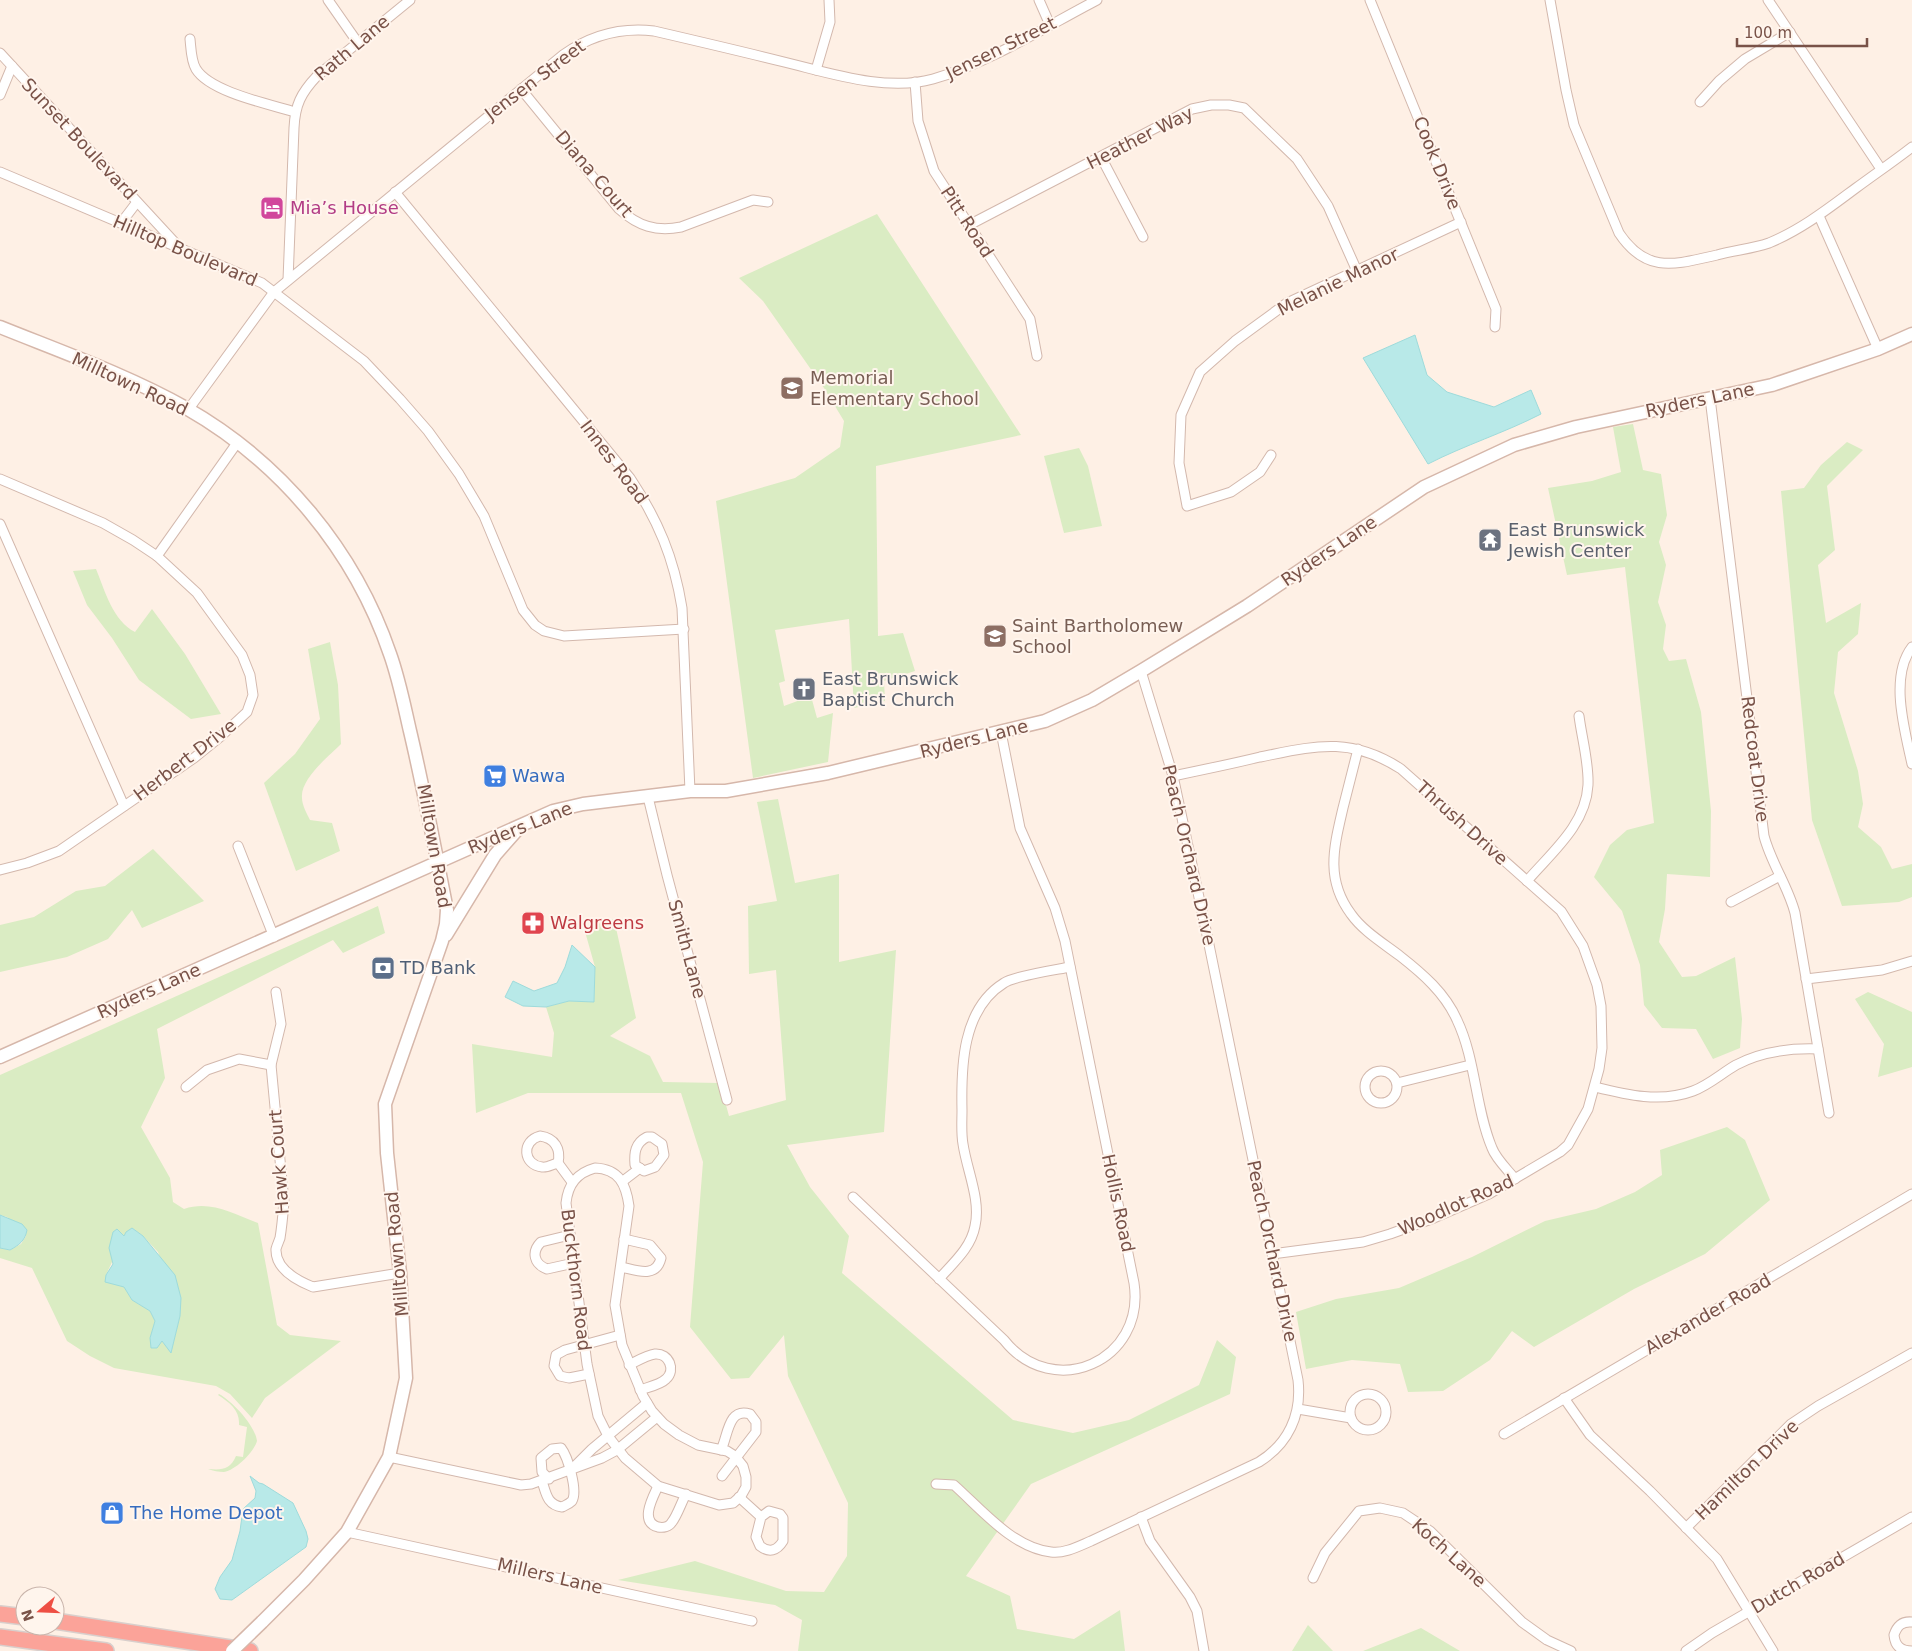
<svg xmlns="http://www.w3.org/2000/svg" width="1912" height="1651" font-family="'DejaVu Sans',sans-serif">
  <style>
    .green { fill: #daecc3; fill-rule: evenodd }
    .water { fill: #b8e9e8; stroke: #9edbdb }
    .lines { fill: none; stroke-linecap: round; stroke-linejoin: round }
    .street-casing { stroke: #d3b8ad; stroke-width: 11 }
    .secondary-casing { stroke: #d6b7aa; stroke-width: 15 }
    .highway-casing { stroke: #d9cfcc; stroke-width: 18 }
    .street { stroke: #fff; stroke-width: 9 }
    .secondary { stroke: #fff; stroke-width: 12 }
    .highway { stroke: #fba399; stroke-width: 15 }
    .secondary-bridge-casing { stroke: #d6b7aa; stroke-width: 15; stroke-linecap: butt }
    .secondary-bridge { stroke: #fff; stroke-width: 12 }
    .labels { text-anchor: middle; stroke-width: 4; stroke-linejoin: round; paint-order: stroke }
    .street-label { font-size: 18px; fill: #795248; stroke: #fff5ed }
    .hotel-label { font-size: 18px; fill: #b23c85; stroke: #fff5ed; text-anchor: start }
    .education-label { font-size: 18px; fill: #785e54; stroke: #fff5ed; text-anchor: start }
    .worship-label { font-size: 18px; fill: #5b616d; stroke: #fff5ed; text-anchor: start }
    .shop-label { font-size: 18px; fill: #366cbe; stroke: #fff5ed; text-anchor: start }
    .health-label { font-size: 18px; fill: #be3a42; stroke: #fff5ed; text-anchor: start }
    .service-label { font-size: 18px; fill: #4e5e75; stroke: #fff5ed; text-anchor: start }
  </style>
  <rect width="100%" height="100%" fill="#fef0e5"/>
  <!-- green -->
  <g class="green">
    <path d="M877,214L1021,435L876,466L878,636L903,633L915,671L884,681L885,701L854,708L849,619L775,630L785,681L779,683L784,706L811,696L817,718L833,713L828,762L753,778L716,501L795,478L840,447L844,421L824,388L763,301L739,278Z"/>
    <path d="M1633,424L1643,470L1661,474L1667,515L1659,542L1666,565L1658,602L1666,625L1663,649L1669,661L1686,659L1701,712L1711,811L1710,877L1667,874L1665,909L1659,942L1682,977L1696,976L1735,957L1742,1019L1740,1048L1713,1059L1696,1029L1662,1028L1644,1005L1640,965L1622,911L1594,877L1610,845L1627,830L1654,823L1625,567L1567,575L1548,488L1592,481L1621,472L1613,427Z"/>
    <path d="M1847,442L1863,450L1827,486L1835,550L1818,565L1826,623L1861,603L1858,634L1838,652L1834,693L1858,771L1863,804L1858,827L1881,847L1892,869L1912,864V897L1899,902L1842,906L1812,820L1781,491L1804,488L1821,465Z"/>
    <path d="M1079,448L1088,466L1102,526L1064,533L1044,456Z"/>
    <path d="M96,569C105,591 113,621 135,632L152,609L185,654L221,714L191,719L139,680L112,638L87,605L73,571Z"/>
    <path d="M330,642L338,685L341,744C329,756 300,779 302,798C302,805 307,814 310,820L332,823L340,851L296,871L264,783L295,754L320,719L308,649Z"/>
    <path d="M778,799L795,883L839,874V962L896,950L884,1132L787,1145L810,1187L849,1236L842,1273L1013,1420L1073,1433L1129,1420L1199,1385L1217,1340L1236,1357L1230,1394L1031,1484L966,1576L1010,1596L1017,1629L1074,1639L1120,1610L1125,1651H798L802,1620L775,1605L618,1580L695,1561L786,1591L824,1592L847,1556L848,1503L788,1376L784,1335L749,1378L731,1379L690,1327L703,1162L681,1093H528L476,1113L472,1044L552,1057L554,1033L546,1007L569,1001L594,1002L595,967L584,928L614,919L636,1018L610,1036L650,1056L663,1082L720,1083L729,1116L786,1100L776,970L749,974L748,906L777,901L757,802Z"/>
    <path d="M153,849L204,901L142,928L132,910L108,939L67,957L0,972V925L34,917L76,891L105,886Z"/>
    <path d="M378,906L385,933L343,953L333,940L157,1029L165,1078L141,1127L170,1178L173,1202L184,1209C211,1200 233,1214 258,1223L277,1325L290,1335L341,1341L265,1398L252,1418L230,1394L216,1386L114,1368L90,1356L67,1341L32,1268L0,1258V1248L10,1250L21,1244L26,1236L7,1217L0,1215V1075ZM132,1228L143,1236L158,1252L180,1316L171,1352L161,1340L150,1338L155,1321L150,1311L132,1300L124,1287L116,1284L106,1275L124,1236Z"/>
    <path d="M1868,992L1912,1012V1067L1878,1077L1884,1044L1855,999Z"/>
    <path d="M1727,1127L1745,1140L1770,1200L1705,1254L1634,1289L1534,1347L1512,1331L1490,1360L1443,1391L1408,1392L1400,1364L1352,1360L1306,1369L1296,1312L1336,1299L1399,1288L1472,1257L1545,1221L1596,1209L1635,1192L1662,1175L1660,1150Z"/>
    <path d="M219,1394C232,1401 255,1425 257,1441C254,1452 236,1470 224,1472C219,1472 213,1471 208,1469C222,1470 230,1470 236,1456L243,1457L247,1427L239,1425C240,1410 230,1403 218,1395Z"/>
    <path d="M1308,1625L1333,1651H1292Z"/>
    <path d="M1421,1628L1460,1651H1363Z"/>
  </g>
  <!-- water -->
  <g class="water">
    <path d="M1415,335L1427,375L1447,392L1494,407L1531,390L1541,414C1504,433 1465,445 1428,464L1363,358Z"/>
    <path d="M572,945L595,967L594,1002L569,1001L546,1007L523,1006L505,997L513,981L534,991L557,983L565,967Z"/>
    <path d="M0,1215L22,1224L27,1230C25,1241 19,1245 10,1250L0,1248Z"/>
    <path d="M132,1228L143,1236L175,1275L181,1298L180,1316L171,1353L162,1341L157,1348H151L150,1338L155,1321L150,1311L132,1300L124,1287L105,1282L106,1275L113,1264L109,1248L113,1232L117,1229L124,1236L126,1232Z"/>
    <path d="M250,1476L259,1483L263,1484L293,1503L306,1531L308,1539L306,1547L232,1600L220,1599L215,1589L220,1577L232,1560L240,1531L243,1509L255,1498L256,1491Z"/>
  </g>
  <g class="lines">
    <!-- street casing -->
    <g class="street-casing">
      <g id="street">
        <path d="M328,0L358,43"/>
        <path d="M1039,0L1050,25"/>
        <path d="M1370,0L1496,309L1495,327"/>
        <path d="M1550,0L1566,90L1574,125L1619,233C1647,275 1676,264 1717,255C1735,250 1752,249 1769,243C1801,230 1829,208 1856,188C1875,174 1894,161 1912,147"/>
        <path d="M1768,0L1881,169"/>
        <path d="M190,39C191,48 191,61 196,69C210,92 269,104 295,112"/>
        <path d="M0,53L178,246"/>
        <path d="M816,70L830,22L829,0"/>
        <path d="M915,82L918,121L934,171L1030,319L1037,356"/>
        <path d="M521,89L619,209C638,226 656,232 681,227L753,200L768,202"/>
        <path d="M0,95L12,66"/>
        <path d="M1700,102L1719,81L1745,59L1790,32"/>
        <path d="M1101,157L1143,237"/>
        <path d="M0,172L262,283L364,361L400,399L428,431L459,474L484,516L523,610L535,625L544,631L564,636L684,629"/>
        <path d="M395,192L630,478C658,520 674,558 682,608L690,791"/>
        <path d="M1819,216L1878,349"/>
        <path d="M121,223L137,202"/>
        <path d="M969,225L1192,109L1211,105H1229L1244,108L1297,159L1328,206L1357,271"/>
        <path d="M288,280L294,128C295,105 301,93 317,76L410,0"/>
        <path d="M1710,398L1764,836C1771,863 1788,886 1795,913L1829,1113"/>
        <path d="M188,410L274,292L563,55C591,35 620,27 654,31C697,41 740,51 784,62C830,73 886,92 933,79C987,64 1047,26 1097,0"/>
        <path d="M1271,455L1260,472L1231,492L1187,506L1179,463L1181,415L1200,372L1235,341L1287,303L1461,222"/>
        <path d="M0,479L103,523L133,540L157,556L197,593L242,655L250,675L253,695L247,712L220,737L194,758L59,851L27,863L0,870"/>
        <path d="M0,524L124,806"/>
        <path d="M157,556L237,443"/>
        <path d="M1912,647C1889,677 1905,731 1912,764"/>
        <path d="M1358,749C1353,769 1348,789 1343,808C1334,847 1325,879 1351,914C1363,931 1383,943 1400,956C1423,974 1445,993 1457,1020C1476,1060 1475,1107 1492,1148C1496,1159 1508,1170 1515,1179"/>
        <path d="M1173,776C1202,770 1231,764 1260,757C1315,746 1350,736 1401,769L1561,911L1583,946L1597,985L1601,1006L1602,1048L1599,1069L1588,1109L1568,1145L1560,1152L1489,1194L1434,1218L1390,1234L1363,1242L1272,1254"/>
        <path d="M648,797L667,875L727,1100"/>
        <path d="M238,846L274,937"/>
        <path d="M1527,881C1551,853 1586,825 1588,785C1589,763 1582,739 1579,716"/>
        <path d="M1731,902L1780,876"/>
        <path d="M1806,979L1882,970L1912,961"/>
        <path d="M276,992L281,1024L271,1065L284,1202C283,1214 282,1226 280,1238C279,1241 277,1245 276,1249C275,1269 298,1281 313,1287L400,1273"/>
        <circle cx="1381" cy="1087" r="16"/>
        <path d="M1397,1083L1470,1065"/>
        <path d="M186,1087L207,1070L239,1059L271,1065"/>
        <path d="M1595,1087C1627,1095 1661,1103 1693,1091C1709,1085 1722,1073 1736,1065C1762,1051 1789,1048 1818,1049"/>
        <path d="M540,1136C555,1138 561,1149 558,1163C553,1164 547,1168 542,1167C523,1165 521,1141 540,1136Z"/>
        <path d="M647,1137H652L662,1144L664,1155L655,1167L644,1171L635,1165C634,1153 635,1143 647,1137Z"/>
        <path d="M558,1163L572,1182"/>
        <path d="M595,1168C619,1169 626,1184 629,1206L615,1305L622,1345L643,1396L652,1411L664,1424L679,1435L698,1445L727,1451L735,1456L743,1466L746,1477V1487L741,1496L733,1503L719,1505L658,1486L625,1458L608,1436L598,1416L587,1364L566,1203C568,1184 577,1173 595,1168Z"/>
        <path d="M623,1181L640,1168"/>
        <path d="M853,1197L1004,1340C1053,1402 1146,1361 1134,1283L1065,941L1055,908L1020,828L1001,732"/>
        <path d="M570,1235L541,1242C531,1252 534,1264 547,1269L574,1263"/>
        <path d="M621,1267C636,1270 656,1279 661,1258L650,1245L624,1239"/>
        <path d="M939,1279C953,1263 971,1248 975,1226C981,1200 967,1171 963,1144C961,1133 962,1121 962,1110C961,1067 962,1009 1004,983C1014,976 1055,970 1070,967"/>
        <path d="M629,1365C637,1361 647,1355 655,1354C669,1353 676,1370 666,1379C660,1385 648,1387 640,1390"/>
        <path d="M589,1374L569,1378L560,1376L554,1366L556,1355L565,1350L620,1335"/>
        <circle cx="1368" cy="1412" r="18"/>
        <path d="M1564,1398L1590,1435L1650,1491L1717,1559L1773,1651"/>
        <path d="M1298,1409L1351,1418"/>
        <path d="M1504,1434L1912,1194"/>
        <path d="M721,1450C728,1436 728,1407 750,1414L756,1422V1432L722,1476"/>
        <path d="M389,1457L521,1485L531,1484L602,1458L617,1450L657,1417"/>
        <path d="M572,1469L592,1449L647,1403"/>
        <path d="M542,1481C546,1493 547,1505 562,1507C566,1505 569,1504 572,1501C578,1491 568,1457 561,1448L552,1449L541,1458L542,1472L549,1479"/>
        <path d="M936,1484L954,1485C981,1509 1013,1548 1051,1552C1064,1554 1079,1546 1091,1541L1259,1462C1288,1444 1302,1415 1298,1380L1206,930L1173,776L1141,671"/>
        <path d="M658,1486C653,1497 639,1522 658,1527C663,1528 669,1527 672,1522C677,1516 682,1501 686,1494"/>
        <path d="M739,1497L761,1517"/>
        <path d="M769,1511L780,1514L783,1518V1541C777,1551 769,1553 760,1546L756,1537L761,1517Z"/>
        <path d="M1141,1517L1150,1541L1190,1597L1197,1611L1204,1651"/>
        <path d="M1686,1528L1791,1424L1818,1406L1912,1353"/>
        <path d="M347,1532L752,1621"/>
        <path d="M1313,1578L1325,1553L1359,1511L1380,1508L1403,1513L1430,1531L1522,1622L1547,1640L1571,1651"/>
        <path d="M1912,1622C1902,1621 1897,1626 1894,1635C1895,1646 1901,1651 1912,1651"/>
        <path d="M1686,1651L1712,1633L1912,1517"/>
      </g>
    </g>
    <!-- secondary casing -->
    <g class="secondary-casing">
      <g id="secondary">
        <path d="M0,327C62,352 127,375 186,408C281,462 355,551 390,654C399,679 404,705 410,731C424,790 435,850 447,910L446,924L442,941L385,1104L387,1153L400,1273L406,1378L389,1457L347,1532L304,1580L262,1622"/>
        <path d="M446,935L495,855L517,830"/>
        <path d="M0,1057L553,811L583,804L690,791H726L828,773L1045,721L1092,700L1141,671L1247,606L1424,487L1514,445L1576,427L1772,385L1878,349L1912,334"/>
      </g>
    </g>
    <!-- highway casing -->
    <g class="highway-casing">
      <g id="highway">
        <path d="M0,1614L25,1617"/>
        <path d="M55,1621L250,1651"/>
        <path d="M0,1637L106,1651"/>
      </g>
    </g>
    <!-- street -->
    <use href="#street" class="street"/>
    <!-- secondary -->
    <use href="#secondary" class="secondary"/>
    <!-- highway -->
    <use href="#highway" class="highway"/>
    <!-- secondary-bridge casing -->
    <g class="secondary-bridge-casing">
      <path id="secondary-bridge" d="M232,1651L262,1622"/>
    </g>
    <!-- secondary-bridge -->
    <use href="#secondary-bridge" class="secondary-bridge"/>
  </g>
  <!-- icons -->
  <defs>
    <g id="hotel-square" transform="scale(1.25)"><rect x="-9" y="-9" width="18" height="18" rx="4" fill="#d1479c" stroke="#fff5ed"/><path d="M-6-4.5h1.5V1H6V5H4.5V3h-9V5H-6ZM-4 0a1.8 1.8 0 1 1 3.6 0ZM.5 0V-2.5h3Q6-2.5 6 0Z" fill="#fff"/></g>
    <g id="school-square" transform="scale(1.25)"><rect x="-9" y="-9" width="18" height="18" rx="4" fill="#8d6e63" stroke="#fff5ed"/><path d="M0-5L7-2L0 1L-7-2ZM-4 1L0 2.5L4 1V4Q0 6-4 4Z" fill="#fff"/></g>
    <g id="temple-square" transform="scale(1.25)"><rect x="-9" y="-9" width="18" height="18" rx="4" fill="#6b7280" stroke="#fff5ed"/><path d="M0-6L5-2H3V0L6.5 2.5H4V6H1.5V3h-3V6H-4V2.5H-6.5L-3 0V-2H-5Z" fill="#fff"/></g>
    <g id="church-square" transform="scale(1.25)"><rect x="-9" y="-9" width="18" height="18" rx="4" fill="#6b7280" stroke="#fff5ed"/><path d="M-1.2-6h2.4v3.5h3.3v2.4h-3.3V6h-2.4V-.1h-3.3v-2.4h3.3Z" fill="#fff"/></g>
    <g id="supermarket-square" transform="scale(1.25)"><rect x="-9" y="-9" width="18" height="18" rx="4" fill="#3f7fe0" stroke="#fff5ed"/><path d="M-6-5.5h2.5l.6 2H6L4.5 2H-2.5L-4.4-4H-6ZM-1.5 3.2a1.3 1.3 0 1 0 .1 0ZM3 3.2a1.3 1.3 0 1 0 .1 0Z" fill="#fff"/></g>
    <g id="pharmacy-square" transform="scale(1.25)"><rect x="-9" y="-9" width="18" height="18" rx="4" fill="#e0444e" stroke="#fff5ed"/><path d="M-2-6h4v4h4v4h-4v4h-4v-4h-4v-4h4Z" fill="#fff"/></g>
    <g id="bank-square" transform="scale(1.25)"><rect x="-9" y="-9" width="18" height="18" rx="4" fill="#5c6f8a" stroke="#fff5ed"/><path d="M-6-4H6V4H-6ZM0-2.3a2.3 2.3 0 1 0 0 4.6a2.3 2.3 0 1 0 0-4.6Z" fill="#fff"/></g>
    <g id="shop-square" transform="scale(1.25)"><rect x="-9" y="-9" width="18" height="18" rx="4" fill="#3f7fe0" stroke="#fff5ed"/><path d="M-5-2.5h2.3a2.7 3.5 0 0 1 5.4 0H5L5.5 6h-11ZM-1.5-2.5h3a1.5 2.3 0 0 0-3 0Z" fill="#fff"/></g>
  </defs>
  <g fill-rule="evenodd">
    <use href="#hotel-square" x="272" y="208"/>
    <use href="#school-square" x="792" y="388"/>
    <use href="#temple-square" x="1490" y="540"/>
    <use href="#school-square" x="995" y="636"/>
    <use href="#church-square" x="804" y="689"/>
    <use href="#supermarket-square" x="495" y="776"/>
    <use href="#pharmacy-square" x="533" y="923"/>
    <use href="#bank-square" x="383" y="968"/>
    <use href="#shop-square" x="112" y="1513"/>
  </g>
  <g class="labels">
    <!-- street labels -->
    <g class="street-label">
      <text transform="translate(352 48) rotate(-40)" y="6">Rath Lane</text>
      <text transform="translate(1001 48) rotate(-26)" y="6">Jensen Street</text>
      <text transform="translate(535 80) rotate(-37)" y="6">Jensen Street</text>
      <text transform="translate(1140 138) rotate(-27)" y="6">Heather Way</text>
      <text transform="translate(79 139) rotate(47)" y="6">Sunset Boulevard</text>
      <text transform="translate(1437 163) rotate(68)" y="6">Cook Drive</text>
      <text transform="translate(594 174) rotate(49)" y="6">Diana Court</text>
      <text transform="translate(967 222) rotate(57)" y="6">Pitt Road</text>
      <text transform="translate(185 251) rotate(23)" y="6">Hilltop Boulevard</text>
      <text transform="translate(1338 282) rotate(-26)" y="6">Melanie Manor</text>
      <text transform="translate(130 384) rotate(25)" y="6">Milltown Road</text>
      <text transform="translate(1700 400) rotate(-12)" y="6">Ryders Lane</text>
      <text transform="translate(614 462) rotate(53)" y="6">Innes Road</text>
      <text transform="translate(1329 551) rotate(-34)" y="6">Ryders Lane</text>
      <text transform="translate(974 739) rotate(-14)" y="6">Ryders Lane</text>
      <text transform="translate(1755 759) rotate(83)" y="6">Redcoat Drive</text>
      <text transform="translate(185 760) rotate(-37)" y="6">Herbert Drive</text>
      <text transform="translate(1462 823) rotate(42)" y="6">Thrush Drive</text>
      <text transform="translate(520 828) rotate(-22)" y="6">Ryders Lane</text>
      <text transform="translate(434 846) rotate(80)" y="6">Milltown Road</text>
      <text transform="translate(1189 855) rotate(77)" y="6">Peach Orchard Drive</text>
      <text transform="translate(687 949) rotate(75)" y="6">Smith Lane</text>
      <text transform="translate(149 991) rotate(-24)" y="6">Ryders Lane</text>
      <text transform="translate(279 1162) rotate(-94)" y="6">Hawk Court</text>
      <text transform="translate(1118 1203) rotate(78)" y="6">Hollis Road</text>
      <text transform="translate(1456 1205) rotate(-24)" y="6">Woodlot Road</text>
      <text transform="translate(1272 1251) rotate(78)" y="6">Peach Orchard Drive</text>
      <text transform="translate(397 1254) rotate(-95)" y="6">Milltown Road</text>
      <text transform="translate(576 1280) rotate(83)" y="6">Buckthorn Road</text>
      <text transform="translate(1708 1314) rotate(-30)" y="6">Alexander Road</text>
      <text transform="translate(1747 1470) rotate(-44)" y="6">Hamilton Drive</text>
      <text transform="translate(1449 1553) rotate(42)" y="6">Koch Lane</text>
      <text transform="translate(550 1576) rotate(13)" y="6">Millers Lane</text>
      <text transform="translate(1798 1583) rotate(-30)" y="6">Dutch Road</text>
    </g>
    <!-- hotel labels -->
    <g class="hotel-label">
      <text x="290" y="214">Mia’s House</text>
    </g>
    <!-- education labels -->
    <g class="education-label">
      <text x="810" y="384">Memorial<tspan x="810" dy="21">Elementary School</tspan></text>
      <text x="1012" y="632">Saint Bartholomew<tspan x="1012" dy="21">School</tspan></text>
    </g>
    <!-- worship labels -->
    <g class="worship-label">
      <text x="1508" y="536">East Brunswick<tspan x="1508" dy="21">Jewish Center</tspan></text>
      <text x="822" y="685">East Brunswick<tspan x="822" dy="21">Baptist Church</tspan></text>
    </g>
    <!-- shop labels -->
    <g class="shop-label">
      <text x="512" y="782">Wawa</text>
      <text x="130" y="1519">The Home Depot</text>
    </g>
    <!-- health labels -->
    <g class="health-label">
      <text x="550" y="929">Walgreens</text>
    </g>
    <!-- service labels -->
    <g class="service-label">
      <text x="400" y="974">TD Bank</text>
    </g>
  </g>
  <!-- north arrow -->
  <g transform="translate(40 1611) rotate(251)"><circle r="24" fill="#fff5ed" stroke="#c9b4ab"/>
  <path d="M0-4L9 19L0 12L-9 19Z" fill="#ee4f44"/>
  <text y="-8" font-size="14" font-weight="bold" text-anchor="middle" fill="#795248">N</text>
  </g>
  <!-- scale -->
  <path d="M1737 38v8h130v-8" fill="none" stroke="#795248" stroke-width="2.5"/>
  <text x="1744" y="38" font-size="15" fill="#795248" stroke="#fff5ed" stroke-width="4" paint-order="stroke">100 m</text>
</svg>
